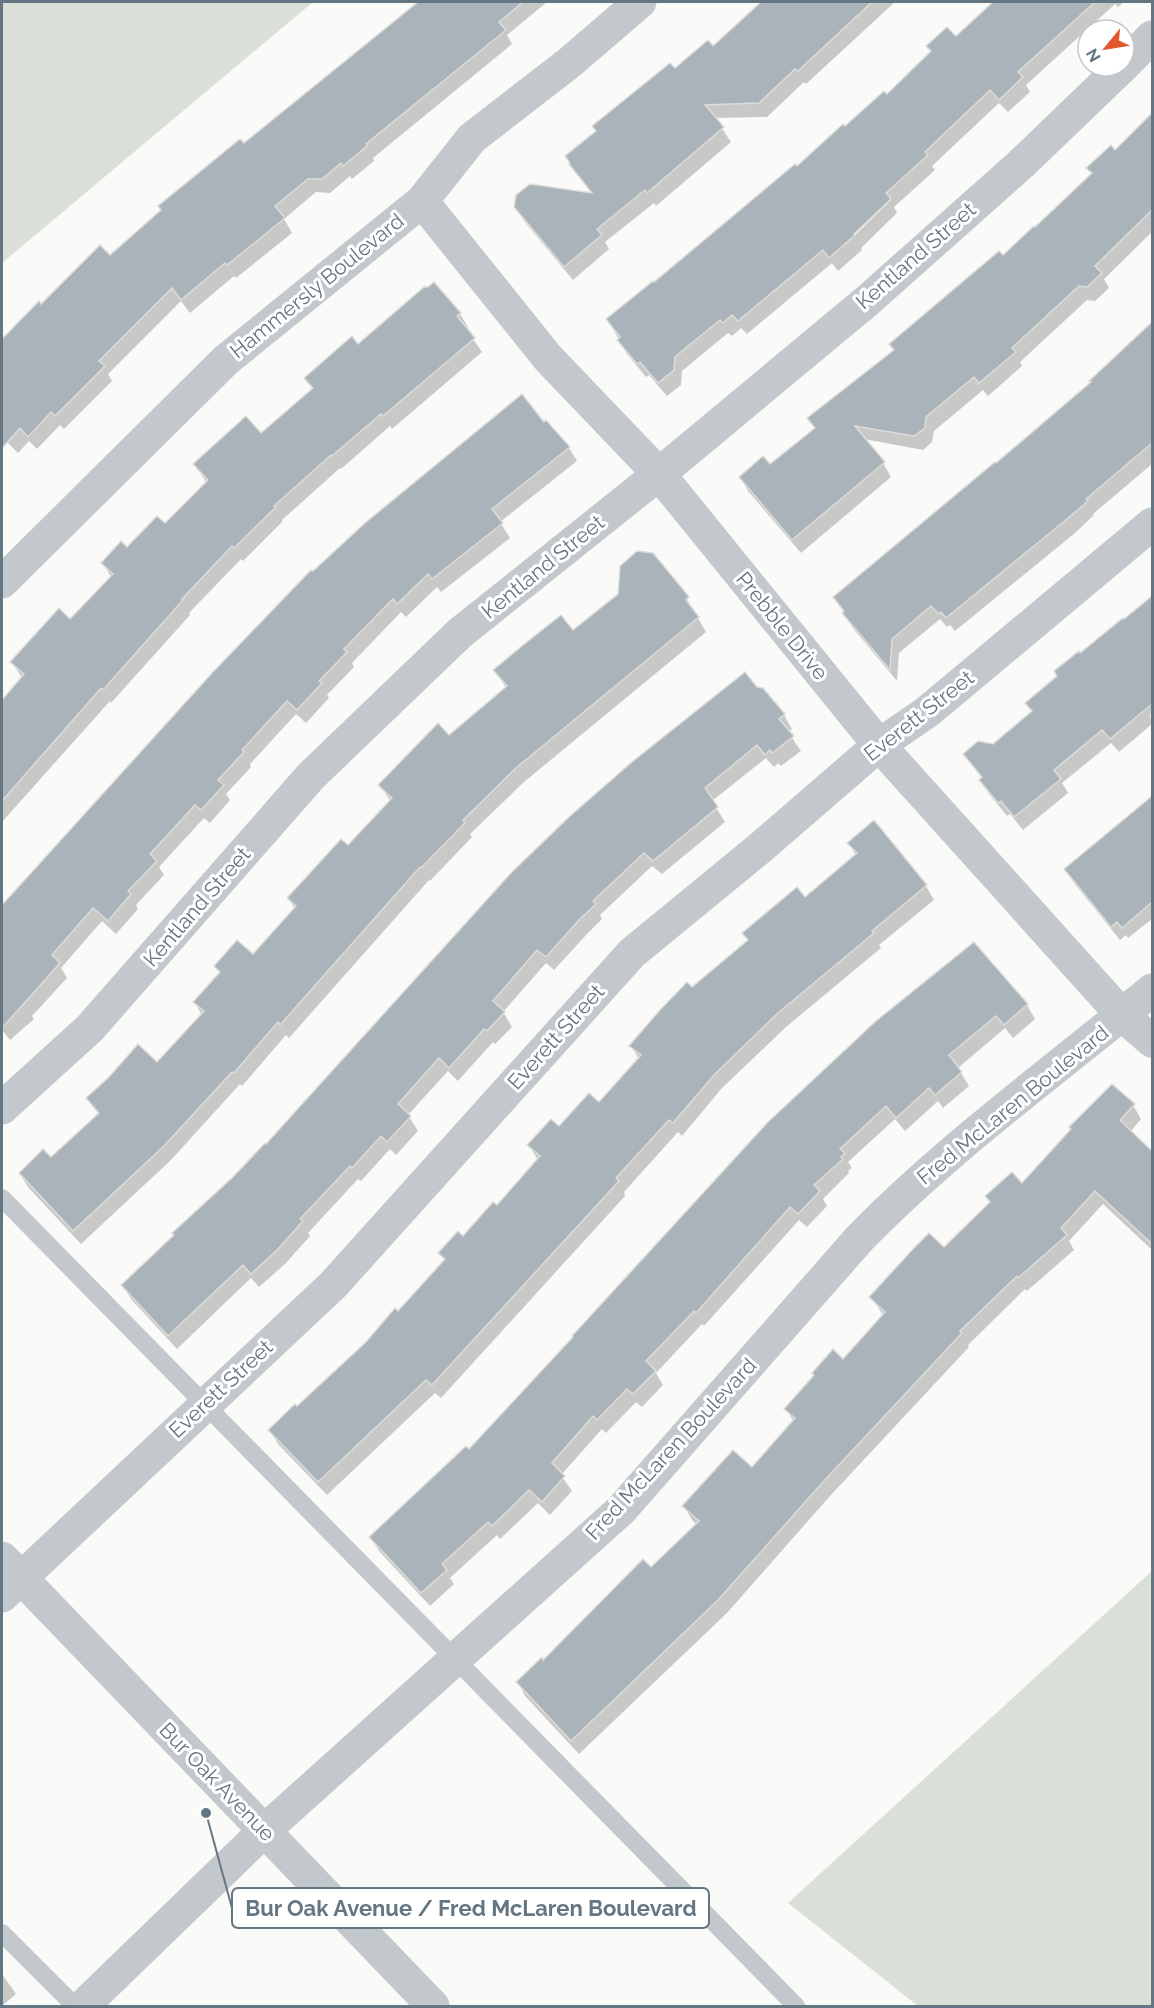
<svg xmlns="http://www.w3.org/2000/svg" width="1154" height="2008" font-family="Raleway,sans-serif">
  <style>
    .green { fill: #dadfd7 }
    .shadow { fill: #0003; fill-rule: evenodd }
    .building { fill: #aab3b9; stroke: #dcdcda; stroke-width: 1.5 }
    .lines { fill: none; stroke-linecap: round; stroke-linejoin: round }
    .service { stroke: #c3c8cc; stroke-width: 18 }
    .minor { stroke: #c3c8cc; stroke-width: 33 }
    .tertiary { stroke: #c3c8cc; stroke-width: 33 }
    .labels { text-anchor: middle; stroke-width: 6; stroke-linejoin: round; paint-order: stroke }
    .street-label { font-size: 21px; fill: #657683; stroke: #fff }
    .leader { fill: none; stroke: #657683; stroke-width: 2 }
    .callout-dot { fill: #657683; stroke: #fff; stroke-width: 2 }
    .callout { fill: #fff; stroke: #657683; stroke-width: 2 }
    .callout-label { font-size: 22px; text-anchor: middle; font-weight: bold; fill: #657683 }
  </style>
  <rect width="100%" height="100%" fill="#fafaf8"/>
  <!-- green -->
  <g class="green">
    <path d="M2,2H313L2,263Z"/>
    <path d="M1152,1571V2006H918L788,1903Z"/>
  </g>
  <!-- shadow -->
  <g class="shadow">
    <path d="M420,2H547L507,35L512,44L373,158L374,161L352,179L350,176L330,193L316,192L284,219L292,233L236,278L234,276L190,313L181,301L108,374L112,381L64,429L60,425L37,449L29,441L18,453L2,437V341L39,303L41,306L110,257Z"/>
    <path d="M763,2H895L806,84L804,82L767,117L715,118L731,142L656,206L654,203L605,242L609,249L573,280L524,221L516,206L592,194L674,70L713,48Z"/>
    <path d="M995,2H1124L1118,7L1115,4L1026,85L1030,92L1008,112L999,103L932,166L935,170L894,207L897,213L861,248L862,250L838,271L832,263L747,334L741,328L732,336L728,333L682,371L681,385L667,396L649,375L646,377L627,354L608,320L887,96L956,38ZM891,196V200L850,240L847,238Z"/>
    <path d="M1151,117L1152,118V232L1104,279L1109,288L1095,301L1087,300L1020,362L1022,366L988,396L983,390L934,431L932,442L923,450L864,439L883,463L891,477L801,553L748,491L740,477L770,466L815,430L809,419L895,351L1035,229L1092,175L1088,168L1115,152Z"/>
    <path d="M460,314L468,327L466,329L482,352L392,429L390,426L341,469L340,468L282,520V522L243,561L241,559L189,613L190,615L111,703L110,701L2,822V702L22,678L12,662L70,621L111,577L103,563L165,526L207,483L195,465L261,435L313,390L306,378L358,346Z"/>
    <path d="M1152,324V464L1093,514L1094,515L1075,533L955,631L950,625L947,627L940,619L899,653L897,681L852,627L835,598L996,465L1092,383L1091,381Z"/>
    <path d="M543,424L569,448L577,461L500,522L510,538L441,592L437,587L406,617L401,612L352,663L354,667L327,695L329,698L306,723L296,714L250,764L251,767L226,794L230,800L210,823L204,818L159,867L164,875L136,905L138,909L116,934L102,921L61,968L67,978L32,1016L34,1019L10,1040L2,1030V907L215,673Z"/>
    <path d="M684,594L706,632L524,782L470,834L472,837L430,881L429,880L289,1038L286,1035L242,1086L240,1084L171,1160L81,1244L28,1187L20,1174L51,1159L99,1115L88,1099L157,1064L202,1015L195,1003L220,974L216,967L253,956L295,909L289,899L348,847L391,802L380,785L449,737L507,689L495,671L573,632Z"/>
    <path d="M1152,598V712L1150,715L1152,724L1119,752L1111,743L1062,783L1068,793L1023,830L1010,814L1007,816L989,794L981,780L982,779L965,754L993,746L1032,713L1027,703L1080,655Z"/>
    <path d="M784,715L792,729L788,732L801,751L781,766L778,763L774,767L766,758L712,801L725,822L662,874L652,866L600,915L602,919L587,934L554,970L546,963L503,1012L512,1027L495,1044L493,1042L458,1081L448,1071L408,1115L418,1131L396,1155L390,1149L361,1181L358,1179L308,1233L310,1236L285,1264L259,1287L251,1278L177,1349L131,1299L123,1285L266,1146Z"/>
    <path d="M1152,798V919L1128,938L1126,935L1120,940L1074,883L1066,869Z"/>
    <path d="M874,822L926,886L934,900L879,945L881,948L786,1027L722,1088L682,1136L678,1132L624,1192L625,1196L441,1398L435,1393L327,1495L278,1444L270,1430L296,1409L398,1313L445,1261L440,1253L463,1238L497,1207L538,1160L529,1145L599,1104L639,1059L631,1046L692,989L748,942L744,933L804,899L856,856L849,843Z"/>
    <path d="M974,944L1027,1005L1035,1019L1013,1038L1005,1028L958,1068L969,1086L943,1108L938,1101L905,1131L895,1119L848,1162L852,1168L848,1171L849,1173L823,1199L827,1206L807,1227L799,1220L704,1326L702,1324L656,1373L663,1385L642,1407L636,1402L606,1433L602,1429L561,1475L572,1491L550,1515L538,1503L500,1539L497,1535L450,1578L454,1584L430,1606L379,1551L371,1537L469,1451Z"/>
    <path d="M1133,1105L1141,1119L1130,1132L1152,1152V1250L1103,1204L1069,1241L1074,1250L1027,1291L1025,1289L968,1345L969,1347L830,1496L726,1614L579,1754L525,1696L518,1682L651,1570L697,1525L692,1520L684,1506L752,1469L794,1422L786,1409L843,1361L884,1316L871,1297L944,1250L1022,1185Z"/>
    <path d="M2,1974L16,1994L2,2006Z"/>
  </g>
  <!-- building -->
  <g class="building">
    <path d="M418,2H523L499,22L506,30L366,144L367,146L343,166L341,163L322,179H308L275,206L285,218L258,240L227,265L225,263L181,300L172,288L99,361L105,366L55,416L51,412L28,437L20,428L2,448V339L39,301L41,304L100,245L110,255L161,210L158,206L240,139L244,143Z"/>
    <path d="M761,2H872L798,71L795,69L759,103L705,105L724,127L647,193L645,190L597,229L602,235L564,267L514,207L516,195L530,184L592,193L569,164L570,163L565,156L596,131L592,126L670,63L675,68L708,40L713,46Z"/>
    <path d="M993,2H1095L1018,72L1023,77L999,100L990,90L925,152L928,155L886,193L891,199L854,234L855,235L829,258L823,250L738,321L732,315L723,323L720,320L675,357L674,370L658,383L640,362L637,364L617,340L620,337L606,319L653,281L654,282L795,164L797,166L843,124L845,126L884,91L887,94L931,51L926,46L947,27L956,36Z"/>
    <path d="M1152,113V210L1095,266L1102,273L1087,287L1079,286L1012,348L1016,352L979,383L974,377L926,417L925,428L914,436L855,426L885,462L792,540L739,477L763,456L770,464L815,428L807,418L894,350L889,344L999,251L1003,255L1034,226L1035,227L1092,173L1086,168L1111,145L1115,150Z"/>
    <path d="M434,282L461,313L457,316L475,338L383,416L381,414L332,456L331,455L274,506L276,507L234,548L232,546L182,599L183,600L103,690L101,688L2,801V700L24,674L10,662L59,608L70,619L113,574L101,563L121,541L127,547L157,516L165,523L208,480L193,464L246,416L261,433L313,388L304,378L352,336L358,344L424,287H428Z"/>
    <path d="M1152,322V443L1086,499L1088,501L1067,519L946,618L941,612L939,614L931,606L892,639L890,670L842,613L844,611L833,597L995,462L996,463L1091,382L1089,381Z"/>
    <path d="M522,394L544,422L546,420L570,447L492,509L503,523L432,579L428,574L397,604L393,599L344,649L347,652L319,681L322,683L297,710L287,701L242,750L244,752L218,780L224,785L201,810L195,805L150,854L157,861L128,891L131,894L108,921L93,908L52,955L60,963L2,1028V905L213,672L311,570L313,571L365,523Z"/>
    <path d="M637,551L653,553L686,593L689,597L686,600L699,617L516,768L463,820L465,823L421,868L420,867L280,1025L278,1022L234,1073L232,1072L164,1146L73,1231L19,1173L43,1149L51,1157L99,1113L86,1098L109,1077L138,1044L157,1062L204,1011L193,1002L220,972L214,966L237,940L253,954L296,906L287,898L341,839L348,845L392,798L378,785L438,723L449,735L507,686L493,670L522,646L561,615L573,630L618,594L620,566Z"/>
    <path d="M1152,596V704L1110,739L1102,730L1054,770L1061,779L1014,817L1001,801L998,803L979,780L982,777L963,754L978,741L993,744L1032,711L1025,703L1057,676L1054,671L1079,651L1080,653L1123,618L1124,619Z"/>
    <path d="M745,672L757,687L763,688L785,714L779,719L794,736L772,753L770,750L765,755L757,745L705,788L718,807L653,861L644,853L593,901L596,904L579,920L546,957L537,950L493,1001L505,1012L487,1031L484,1029L449,1068L439,1058L398,1104L411,1116L387,1142L381,1136L352,1168L350,1166L300,1219L303,1221L277,1250L251,1274L243,1265L168,1336L121,1285L174,1235L172,1233L233,1177L265,1143L266,1144L511,873L569,817L632,762Z"/>
    <path d="M1152,796V902L1122,928L1117,922L1111,927L1064,869Z"/>
    <path d="M874,820L927,885L872,931L874,933L778,1013L715,1074L673,1123L669,1120L616,1178L619,1181L432,1385L426,1380L318,1482L268,1430L295,1404L297,1406L366,1342L395,1308L398,1311L445,1259L438,1253L458,1231L463,1236L493,1202L497,1205L540,1156L527,1145L551,1119L559,1126L589,1093L599,1102L641,1055L629,1046L660,1010L687,982L692,987L748,940L742,933L797,887L805,897L857,853L847,843Z"/>
    <path d="M974,942L1028,1004L1004,1025L996,1016L949,1055L962,1072L935,1095L929,1088L896,1118L886,1106L840,1149L845,1153L841,1157L843,1159L814,1185L820,1191L798,1214L790,1207L696,1313L694,1311L646,1361L656,1371L633,1394L627,1389L597,1420L593,1416L552,1463L565,1476L542,1502L529,1490L492,1526L488,1522L442,1564L447,1570L421,1593L369,1537L466,1446L469,1449L573,1337L572,1336L768,1122L876,1021Z"/>
    <path d="M1112,1084L1135,1104L1120,1120L1152,1151V1244L1095,1191L1061,1228L1067,1235L1018,1278L1017,1276L960,1331L962,1333L823,1482L718,1600L571,1741L516,1682L542,1657L543,1660L643,1559L651,1567L699,1521L682,1506L733,1450L752,1467L795,1418L784,1409L814,1375L812,1373L833,1349L843,1359L885,1312L869,1297L913,1249L929,1233L944,1247L990,1202L985,1196L1012,1172L1022,1183L1071,1129L1069,1127Z"/>
  </g>
  <g class="lines">
    <!-- service -->
    <g class="service">
      <path d="M2,1198L796,2006"/>
      <path d="M2,1933L75,2006"/>
    </g>
    <!-- minor -->
    <g class="minor">
      <path d="M1124,65L1152,37"/>
      <path d="M422,201L548,358L659,474L879,745L1122,1015L1152,1041"/>
      <path d="M2,582L226,360L422,201L472,138L569,63L640,2"/>
      <path d="M2,1108L90,1028L311,776L460,633L659,474L867,301L1021,164L1123,66"/>
      <path d="M2,1596L333,1285L632,953L760,848L879,745L927,712L1152,524"/>
      <path d="M83,2006L264,1831L621,1510L860,1238C949,1147 1054,1071 1152,990"/>
    </g>
    <!-- tertiary -->
    <path class="tertiary" d="M2,1558L433,2006"/>
  </g>
  <g class="labels">
    <!-- street labels -->
    <g class="street-label">
      <text transform="translate(916 256) rotate(-41)" y="7">Kentland Street</text>
      <text transform="translate(317 286) rotate(-39)" y="7">Hammersly Boulevard</text>
      <text transform="translate(543 567) rotate(-39)" y="7">Kentland Street</text>
      <text transform="translate(782 626) rotate(51)" y="7">Prebble Drive</text>
      <text transform="translate(919 716) rotate(-38)" y="7">Everett Street</text>
      <text transform="translate(197 907) rotate(-49)" y="7">Kentland Street</text>
      <text transform="translate(556 1037) rotate(-48)" y="7">Everett Street</text>
      <text transform="translate(1013 1105) rotate(-39)" y="7">Fred McLaren Boulevard</text>
      <text transform="translate(221 1389) rotate(-43)" y="7">Everett Street</text>
      <text transform="translate(671 1449) rotate(-47)" y="7">Fred McLaren Boulevard</text>
      <text transform="translate(217 1782) rotate(46)" y="7">Bur Oak Avenue</text>
    </g>
  </g>
  <!-- callouts -->
  <path class="leader" d="M206 1813L232 1908"/>
  <circle class="callout-dot" cx="206" cy="1813" r="6"/>
  <rect class="callout" x="232" y="1888" width="477" height="40" rx="6"/>
  <g class="callout-label">
    <text x="471" y="1916">Bur Oak Avenue / Fred McLaren Boulevard</text>
  </g>
  <!-- border -->
  <rect width="1154" height="2008" fill="none" stroke="#657683" stroke-width="6"/>
  <!-- north arrow -->
  <g transform="translate(1106 48) rotate(240)"><circle r="28" fill="#ffffff" stroke="#c1c8cd" stroke-width="1.5"/>
  <path d="M0-4.5L10 22L0 15L-10 22Z" fill="#e4572e"/>
  <text y="-9" font-size="16" font-weight="bold" text-anchor="middle" fill="#657683">N</text>
  </g>
</svg>
